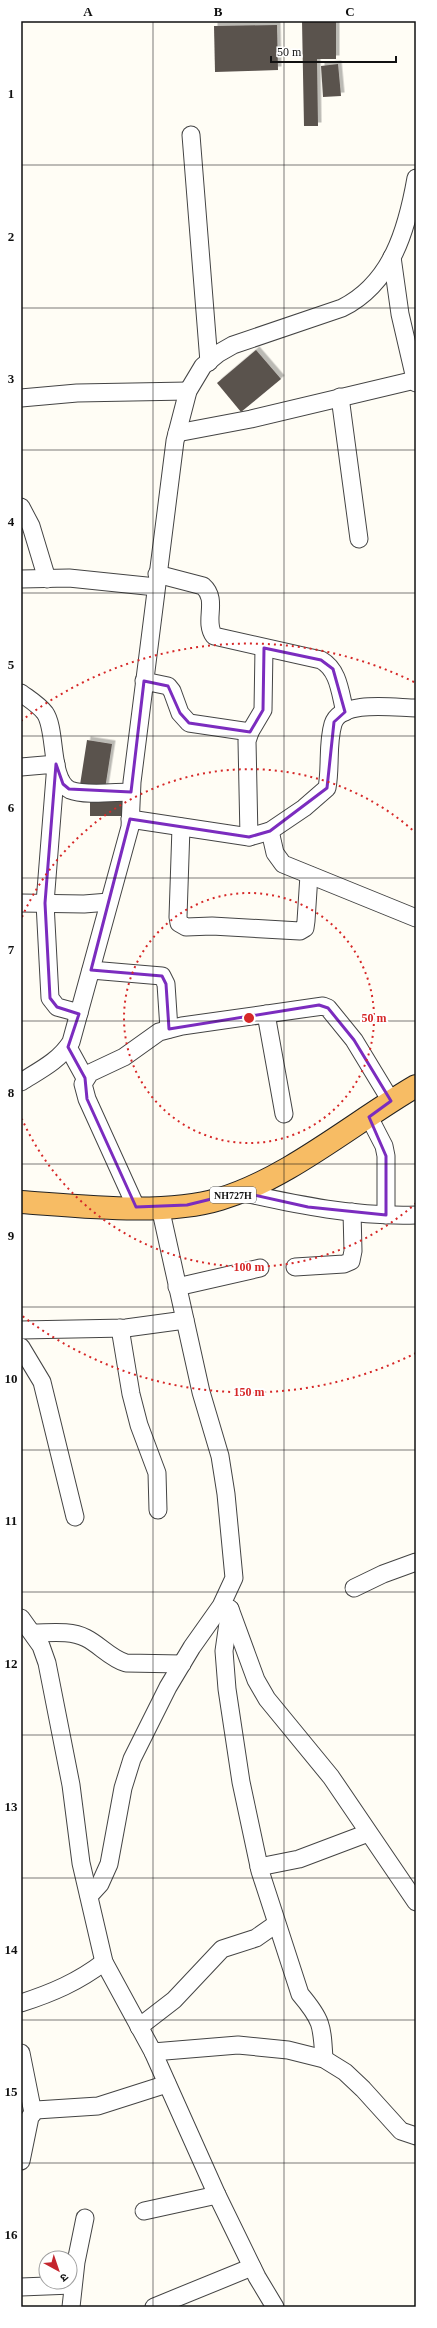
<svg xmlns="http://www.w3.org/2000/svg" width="437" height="2328" font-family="'Times New Roman','Noto Sans Devanagari',serif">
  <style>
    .building { fill: #5a524d; filter: url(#shadow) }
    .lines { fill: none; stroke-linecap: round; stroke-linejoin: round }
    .minor-casing { stroke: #444; stroke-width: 19 }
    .trunk-casing { stroke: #222; stroke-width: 24 }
    .minor { stroke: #fff; stroke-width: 17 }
    .trunk { stroke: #f7bc64; stroke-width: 22 }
    .marked { fill: none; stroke: #7b2cbf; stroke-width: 3; stroke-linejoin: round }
    .grid { fill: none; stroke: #111; stroke-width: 1; stroke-opacity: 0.55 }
    .ring { fill: none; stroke: #d62828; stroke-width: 2; stroke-dasharray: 2 4 }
    .labels { text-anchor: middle; stroke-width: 4; stroke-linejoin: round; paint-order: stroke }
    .shield { fill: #fff; stroke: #585858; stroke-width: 1 }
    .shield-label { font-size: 10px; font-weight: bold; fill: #111 }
    .centre { fill: #d62828; stroke: #fff; stroke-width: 2 }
    .ring-label { font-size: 12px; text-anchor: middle; font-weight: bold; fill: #d62828; stroke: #fff; stroke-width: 4; stroke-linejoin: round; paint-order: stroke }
    .neatline { fill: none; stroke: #111; stroke-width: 1.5 }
    .grid-label { font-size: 13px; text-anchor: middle; font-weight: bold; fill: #111 }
  </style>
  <defs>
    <filter id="shadow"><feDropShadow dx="3.5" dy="-3.5" stdDeviation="0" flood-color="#0004"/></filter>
  </defs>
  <rect width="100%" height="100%" fill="#fffdf5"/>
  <!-- building -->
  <g class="building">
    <path d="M302,21H336V59H317L318,126H304Z"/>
    <path d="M277,25L278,70L215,72L214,26Z"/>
    <path d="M338,64L341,96L323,97L321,66Z"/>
    <path d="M256,350L281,379L241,412L217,383Z"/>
    <path d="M87,740L112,744L105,789L80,785Z"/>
    <path d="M90,800H128L127,816H90Z"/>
  </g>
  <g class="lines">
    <!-- minor casing -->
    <g class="minor-casing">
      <g id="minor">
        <path d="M191,135L209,362"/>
        <path d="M392,257L400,314L416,383"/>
        <path d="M340,397L359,539"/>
        <path d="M21,398L77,393L188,391"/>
        <path d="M177,433L251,419L415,380"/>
        <path d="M21,507L31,526L47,579"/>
        <path d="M157,574L203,586C219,600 203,621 214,636L321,660C339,670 340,693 345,712"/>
        <path d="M21,579L69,578L156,587"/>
        <path d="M144,681L168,686L172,691L180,713L189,723L250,732"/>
        <path d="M21,693C29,699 39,705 45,713C57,730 49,780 70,790C84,796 115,792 131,792"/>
        <path d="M21,767L56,764L45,903L50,998L57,1007L79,1013"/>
        <path d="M130,819L249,837L270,831L304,808L327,788C331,767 327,744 333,724C341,699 396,708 416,708"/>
        <path d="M181,827L178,917L179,923L186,927L212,926L300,931L305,928L306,921L309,875"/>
        <path d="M270,831L275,853L283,864L416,918"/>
        <path d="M249,837L247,741L250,732L263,710L264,648"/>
        <path d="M21,903L84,904L109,902"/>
        <path d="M91,970L162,976L166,984L169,1029"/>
        <path d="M266,1014L284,1114"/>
        <path d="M68,1047L85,1078"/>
        <path d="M21,1082C40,1070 59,1061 71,1042L130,827L132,782L175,441L188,391L203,366L219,353L233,345L342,308C392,283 407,229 416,178"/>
        <path d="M369,1117L384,1146L386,1156V1215"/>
        <path d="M240,1192C298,1205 356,1217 416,1215"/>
        <path d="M136,1207L87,1099L83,1084L90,1073L124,1057L159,1032L182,1026L323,1006L328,1008L354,1040L391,1101"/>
        <path d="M295,1267L344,1264L351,1261L353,1251L352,1212"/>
        <path d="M177,1287L260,1268"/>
        <path d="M120,1328L131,1394L139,1425L157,1473L158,1510"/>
        <path d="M21,1330L126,1328L185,1320"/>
        <path d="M21,1347L42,1382L75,1517"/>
        <path d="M354,1588L383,1574L416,1562"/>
        <path d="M230,1609L224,1651L227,1689L241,1782L260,1871L300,1994C322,2020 322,2025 324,2059"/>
        <path d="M230,1609L256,1680L267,1699L331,1777L416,1902"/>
        <path d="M21,1618L41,1646L47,1663L71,1785L81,1863L104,1962L153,2052L217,2195L257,2277L275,2307"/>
        <path d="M33,1633C50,1633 70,1630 86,1638C100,1645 110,1658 126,1663L182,1664"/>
        <path d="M259,1867L299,1859L368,1833"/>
        <path d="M89,1896L100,1884L109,1864L123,1788L132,1759L168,1687L192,1647L221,1606L234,1578L226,1494L220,1456L201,1392L160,1207"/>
        <path d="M21,2003C52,1993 78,1982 104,1962"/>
        <path d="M139,2027L174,2000L222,1949L256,1938L276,1924"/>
        <path d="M153,2052L238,2045L288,2050L324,2059L345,2072L363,2089L401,2131L416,2136"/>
        <path d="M21,2053L33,2113"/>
        <path d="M21,2161L30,2117L36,2110L98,2106L167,2084"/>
        <path d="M144,2211L217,2195"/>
        <path d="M21,2287L72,2285"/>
        <path d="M71,2307L76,2262L85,2218"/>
        <path d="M154,2307L252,2267"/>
      </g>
    </g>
    <!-- trunk casing -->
    <g class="trunk-casing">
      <path id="trunk" d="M21,1202C78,1206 165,1216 220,1199C289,1178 354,1122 416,1086"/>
    </g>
    <!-- minor -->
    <use href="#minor" class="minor"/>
    <!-- trunk -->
    <use href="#trunk" class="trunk"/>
  </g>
  <!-- marked area -->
  <path class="marked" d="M264,648L321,660L333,669L345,712L334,722L327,788L270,831L249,837L130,819L91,970L162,976L166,984L169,1029L319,1005L328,1008L354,1040L391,1101L369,1117L386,1156V1215L308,1207L240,1192L187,1205L136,1207L87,1099L85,1078L68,1047L79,1014L57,1007L50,998L45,903L56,764L63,784L69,789L131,792L144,681L168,686L180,713L189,723L250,732L263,710Z"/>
  <!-- grid -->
  <path class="grid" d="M153,21V2307M284,21V2307M21,165H416M21,308H416M21,450H416M21,593H416M21,736H416M21,878H416M21,1021H416M21,1164H416M21,1307H416M21,1450H416M21,1592H416M21,1735H416M21,1878H416M21,2020H416M21,2163H416"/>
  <!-- distance rings -->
  <g class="ring">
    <circle cx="249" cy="1018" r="125"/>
    <path d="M416 1203A249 249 0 0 1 22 1119M22 917A249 249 0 0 1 416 833"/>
    <path d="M416 1353A374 374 0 0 1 21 1315M21 721A374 374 0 0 1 416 683"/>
  </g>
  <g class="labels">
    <!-- shield labels -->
    <rect class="shield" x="210" y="1187" width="46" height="16" rx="3"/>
    <g class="shield-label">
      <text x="233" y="1199">NH727H</text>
    </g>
  </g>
  <circle cx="249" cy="1018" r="6" class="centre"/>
  <g class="ring-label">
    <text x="374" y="1022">50 m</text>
    <text x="249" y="1271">100 m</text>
    <text x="249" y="1396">150 m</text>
  </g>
  <!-- border -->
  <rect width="437" height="2328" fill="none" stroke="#ffffff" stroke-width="44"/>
  <!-- north arrow -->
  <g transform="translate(58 2270) rotate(140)"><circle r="19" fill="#ffffff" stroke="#a0a0a0"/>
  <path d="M0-3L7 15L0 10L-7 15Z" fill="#c4262e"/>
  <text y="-6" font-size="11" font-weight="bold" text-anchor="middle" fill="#111111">उ</text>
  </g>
  <!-- scale -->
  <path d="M271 56v6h125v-6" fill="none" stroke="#111111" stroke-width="2"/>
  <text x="277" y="56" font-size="12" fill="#111111" stroke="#ffffff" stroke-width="3" paint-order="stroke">50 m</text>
  <rect x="22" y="22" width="393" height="2284" class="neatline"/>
  <g class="grid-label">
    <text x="88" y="16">A</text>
    <text x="218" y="16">B</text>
    <text x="350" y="16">C</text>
    <text x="11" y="98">1</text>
    <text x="11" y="241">2</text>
    <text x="11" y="383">3</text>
    <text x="11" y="526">4</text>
    <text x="11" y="669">5</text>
    <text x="11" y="812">6</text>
    <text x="11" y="954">7</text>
    <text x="11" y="1097">8</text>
    <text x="11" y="1240">9</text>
    <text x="11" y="1383">10</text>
    <text x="11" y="1525">11</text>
    <text x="11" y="1668">12</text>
    <text x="11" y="1811">13</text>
    <text x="11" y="1954">14</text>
    <text x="11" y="2096">15</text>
    <text x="11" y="2239">16</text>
  </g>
</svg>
